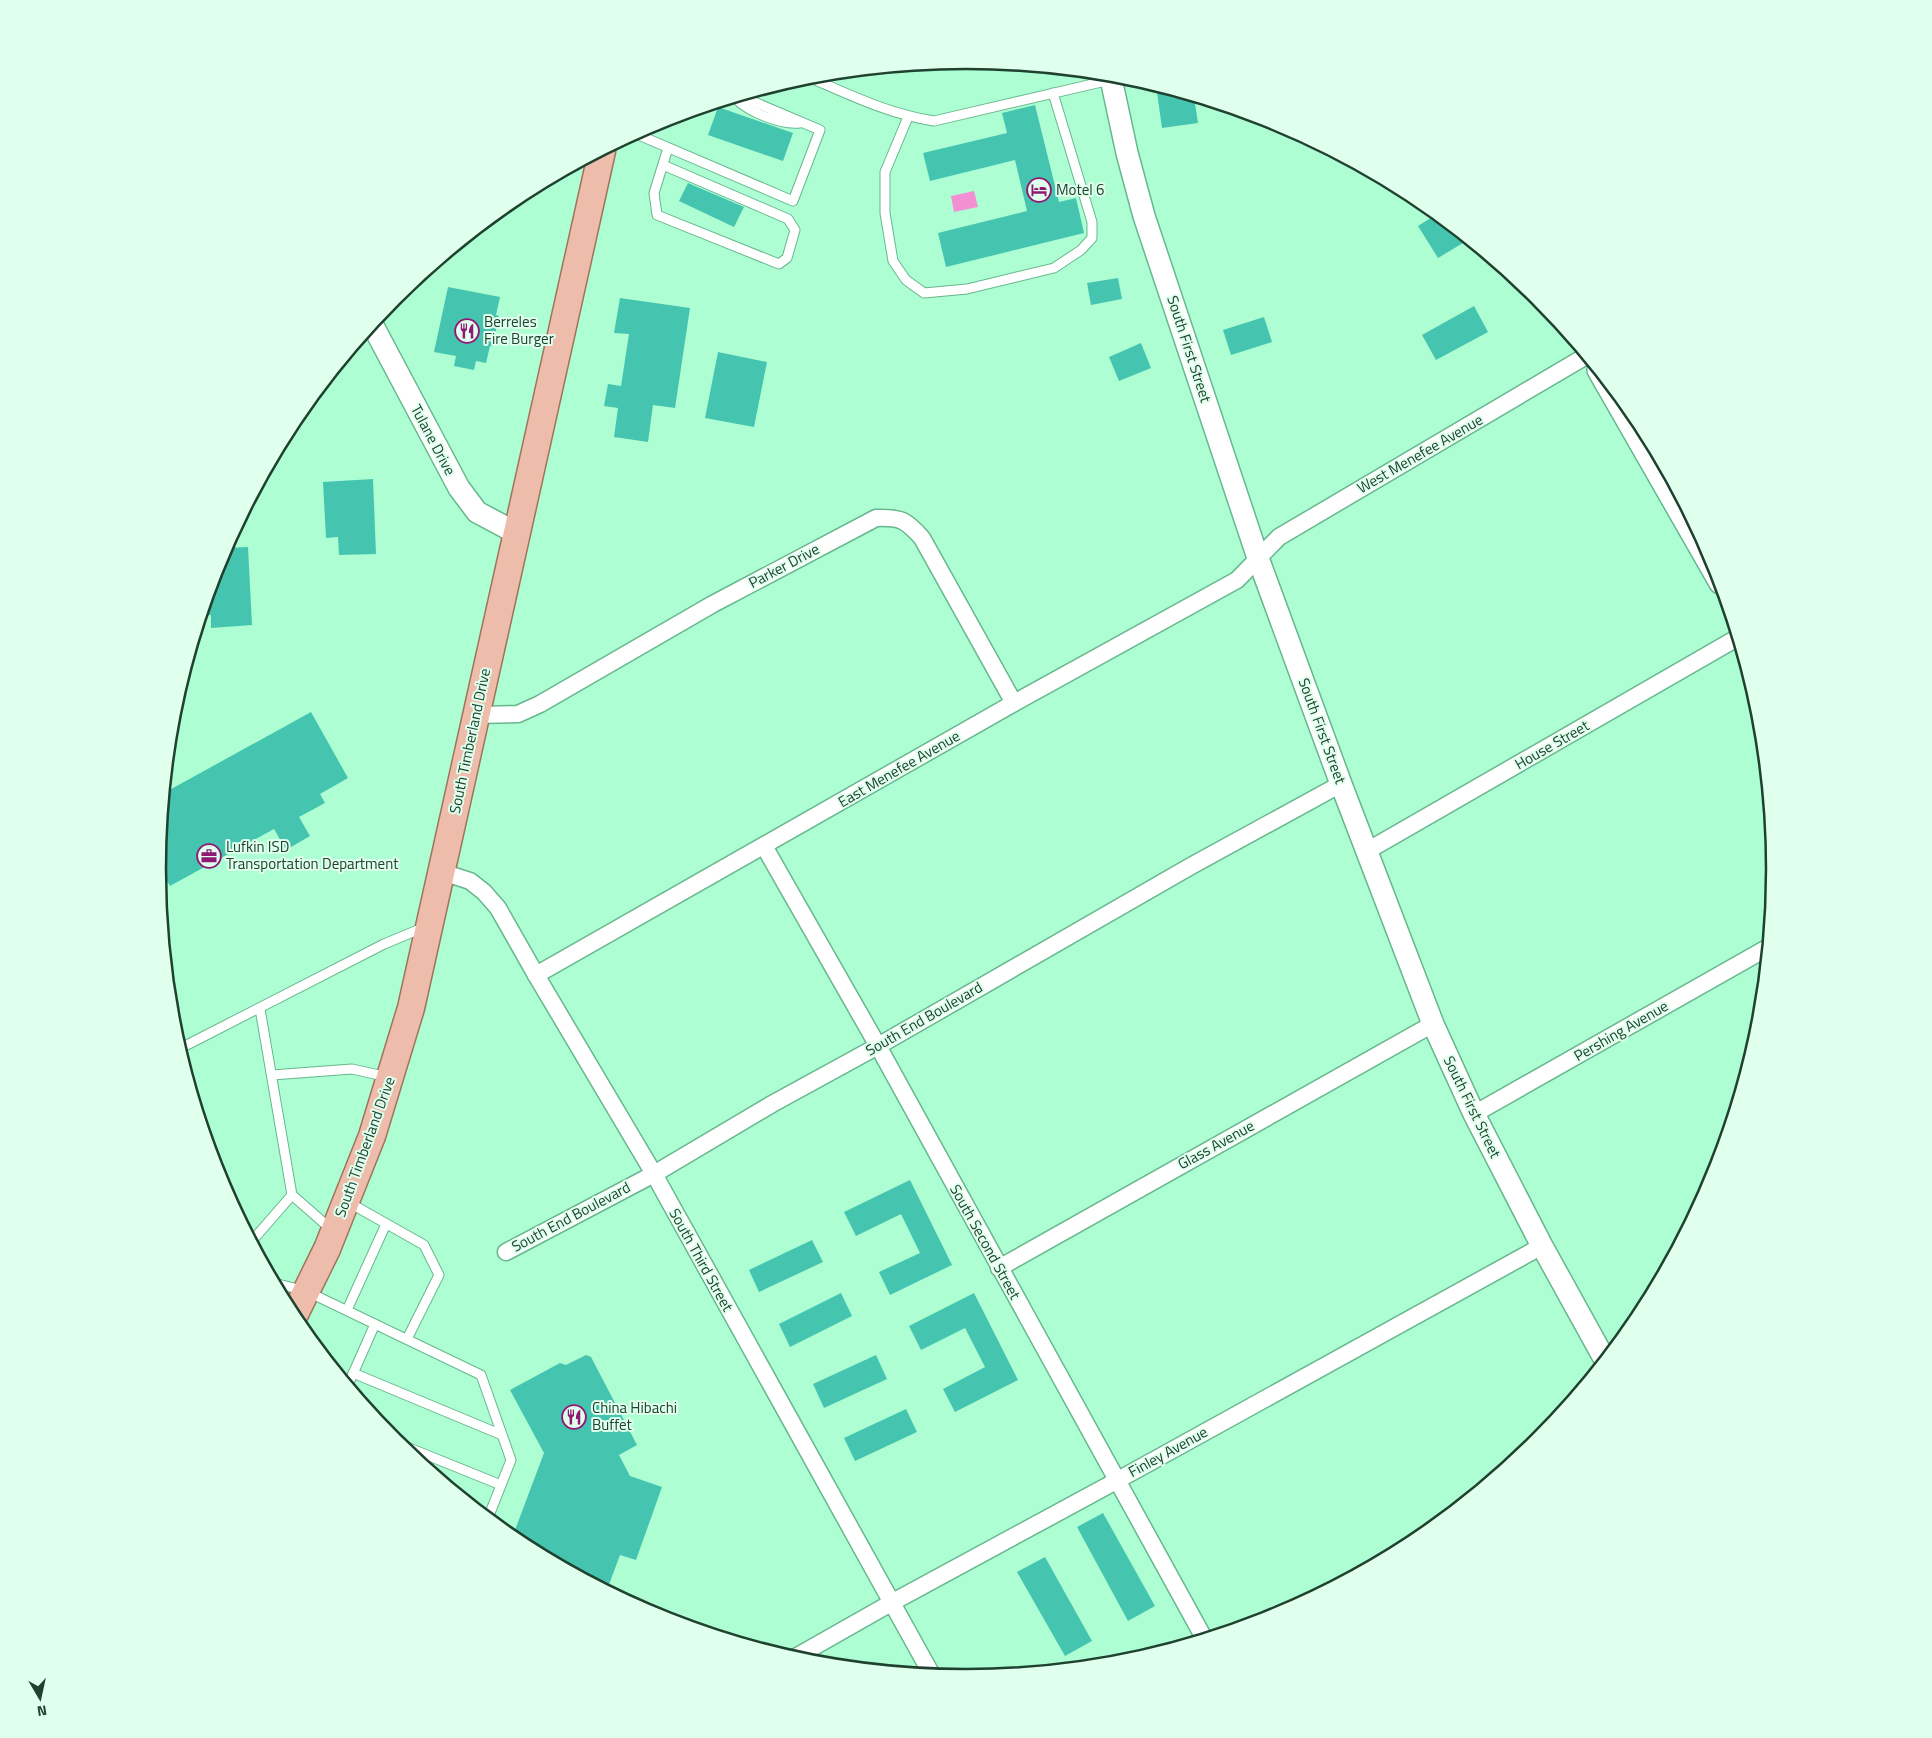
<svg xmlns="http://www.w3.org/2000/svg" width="1932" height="1738" font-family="'Titillium Web',sans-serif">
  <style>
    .water { fill: #f390d4 }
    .building { fill: #45c5b0 }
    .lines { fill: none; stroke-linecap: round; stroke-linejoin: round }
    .service-casing { stroke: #67b78e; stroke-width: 11 }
    .minor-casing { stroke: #67b78e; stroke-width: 19 }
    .tertiary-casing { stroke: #67b78e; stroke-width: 24 }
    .primary-casing { stroke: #9e745c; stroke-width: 29 }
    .service { stroke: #fff; stroke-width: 9 }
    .minor { stroke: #fff; stroke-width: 16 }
    .tertiary { stroke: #fff; stroke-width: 21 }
    .primary { stroke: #eebcab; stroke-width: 26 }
    .labels { text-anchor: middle; stroke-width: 4; stroke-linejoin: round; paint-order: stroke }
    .poi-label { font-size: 15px; fill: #1f4130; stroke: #e0ffed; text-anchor: start }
    .street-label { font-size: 15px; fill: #1f4130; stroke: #e0ffed }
    .rim { fill: none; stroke: #1f4130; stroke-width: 2.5 }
  </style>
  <rect width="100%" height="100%" fill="#adfed2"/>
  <!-- water -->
  <path class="water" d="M974,191L978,207L954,212L951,196Z"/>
  <!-- building -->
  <g class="building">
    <path d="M1156,85L1194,97L1198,123L1162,128Z"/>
    <path d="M1035,105L1059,202L1076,198L1084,233L946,267L938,233L1027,211L1015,160L930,181L923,153L1007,133L1002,113Z"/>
    <path d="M718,107L793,133L783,161L708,135Z"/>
    <path d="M688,183L744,207L734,227L679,201Z"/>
    <path d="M1437,214L1454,228L1463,243L1438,258L1418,226Z"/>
    <path d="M1118,278L1122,299L1091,305L1087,283Z"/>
    <path d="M448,287L500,297L496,315L499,316L493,346H490L486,363L476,361L474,370L454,366L456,356L434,352Z"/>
    <path d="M620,298L690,308L675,408L653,405L648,442L614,437L618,408L604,406L608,384L621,386L629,334L614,333Z"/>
    <path d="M1474,306L1488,332L1436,360L1422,335Z"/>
    <path d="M1264,317L1272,342L1231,355L1223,330Z"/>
    <path d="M1141,343L1151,368L1119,381L1109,357Z"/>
    <path d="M718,352L767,362L754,427L705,418Z"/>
    <path d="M373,479L376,554L339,555L338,537L326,538L323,482Z"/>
    <path d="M248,547L252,625L211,628V615L202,616L219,559L225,548Z"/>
    <path d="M311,712L348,778L320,794L325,803L299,817L310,836L286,850L274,829L170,886L157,864L164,793Z"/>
    <path d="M910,1180L952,1265L890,1295L879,1272L920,1253L901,1214L856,1236L844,1212Z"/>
    <path d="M812,1240L823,1262L759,1292L749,1270Z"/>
    <path d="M841,1293L852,1316L790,1347L779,1324Z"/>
    <path d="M974,1293L1018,1380L955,1412L943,1389L985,1367L965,1328L921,1350L909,1326Z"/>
    <path d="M586,1355L591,1357L637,1445L619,1455L630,1476L662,1487L636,1560L620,1555L607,1590L512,1538L544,1453L510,1390L560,1363L566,1365Z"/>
    <path d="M876,1355L887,1379L824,1408L813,1384Z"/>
    <path d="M906,1409L917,1432L855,1461L844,1438Z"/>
    <path d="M1103,1513L1155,1606L1128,1621L1077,1527Z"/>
    <path d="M1045,1557L1092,1641L1065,1656L1017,1572Z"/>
  </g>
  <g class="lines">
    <!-- service casing -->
    <g class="service-casing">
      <g id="service">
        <path d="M806,76C848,94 888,114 934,121L1110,80"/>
        <path d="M735,98C749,112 780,125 800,123"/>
        <path d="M908,117L885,172V213L893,261L906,280L924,293L967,289L1054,268L1081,250L1092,238V222L1053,93"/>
        <path d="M634,133L793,201L820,130L740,96"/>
        <path d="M663,165L788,219L795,230L787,258L779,264L657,215L654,193L668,148"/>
        <path d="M260,1009L292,1195"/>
        <path d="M179,1049L384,944L425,927"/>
        <path d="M272,1075L352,1069L388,1077"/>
        <path d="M348,1202L424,1245L439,1275L407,1339"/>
        <path d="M252,1241L292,1195L332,1230"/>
        <path d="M274,1283L306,1291L481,1375L511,1460L488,1518"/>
        <path d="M347,1310L386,1224"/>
        <path d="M353,1373L502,1435"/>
        <path d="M348,1385L375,1324"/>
        <path d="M397,1443L501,1485"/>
      </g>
    </g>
    <!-- minor casing -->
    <g class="minor-casing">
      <g id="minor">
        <path d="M476,715L518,714L540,704L713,604L876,518C901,517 906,520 922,538L1014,703"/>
        <path d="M764,846L878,1046L1204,1638"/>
        <path d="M1367,851L1737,638"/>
        <path d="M442,872L470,881L484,892L498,908L536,975L654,1174L932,1675"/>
        <path d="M536,975L1014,703L1237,580L1279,537L1586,356"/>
        <path d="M1474,1114L1767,948"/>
        <path d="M506,1252L654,1174L772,1104L878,1046L1191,866L1341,784"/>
        <path d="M999,1268L1433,1024"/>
        <path d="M794,1658L891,1603L1118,1480L1542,1246"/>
      </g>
    </g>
    <!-- tertiary casing -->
    <g class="tertiary-casing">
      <g id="tertiary">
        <path d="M1110,74L1127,153L1144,216L1258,558L1341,784L1433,1024L1474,1114L1542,1246L1605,1360"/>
        <path d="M372,324L459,488L477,512L518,534"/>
        <path d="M1598,370L1720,583"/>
      </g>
    </g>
    <!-- primary casing -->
    <g class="primary-casing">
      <path id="primary" d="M293,1318L327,1249L372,1136L411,1008L602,151"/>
    </g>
    <!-- service -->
    <use href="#service" class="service"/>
    <!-- minor -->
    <use href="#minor" class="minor"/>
    <!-- tertiary -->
    <use href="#tertiary" class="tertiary"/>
    <!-- primary -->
    <use href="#primary" class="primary"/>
  </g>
  <!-- icons -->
  <defs>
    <g id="hotel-ring" transform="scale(1.25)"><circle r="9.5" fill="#e0ffed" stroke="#911774" stroke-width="1.5"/><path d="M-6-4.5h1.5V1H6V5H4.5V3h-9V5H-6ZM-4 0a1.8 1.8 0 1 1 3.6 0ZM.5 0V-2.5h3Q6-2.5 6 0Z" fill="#911774"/></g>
    <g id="restaurant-ring" transform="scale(1.25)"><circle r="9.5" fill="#e0ffed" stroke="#911774" stroke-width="1.5"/><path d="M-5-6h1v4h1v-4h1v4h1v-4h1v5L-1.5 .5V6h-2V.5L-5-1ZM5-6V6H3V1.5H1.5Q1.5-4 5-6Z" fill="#911774"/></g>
    <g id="office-ring" transform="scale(1.25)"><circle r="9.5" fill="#e0ffed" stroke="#911774" stroke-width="1.5"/><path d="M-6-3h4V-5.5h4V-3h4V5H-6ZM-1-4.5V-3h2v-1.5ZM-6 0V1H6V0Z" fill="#911774"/></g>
  </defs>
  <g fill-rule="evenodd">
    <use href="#hotel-ring" x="1039" y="190"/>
    <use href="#restaurant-ring" x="467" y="331"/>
    <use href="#office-ring" x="209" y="856"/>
    <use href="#restaurant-ring" x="574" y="1417"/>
  </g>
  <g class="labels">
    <!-- poi labels -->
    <g class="poi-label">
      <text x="1056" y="195">Motel 6</text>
      <text x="484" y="327">Berreles<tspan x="484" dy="17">Fire Burger</tspan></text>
      <text x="226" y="852">Lufkin ISD<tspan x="226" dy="17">Transportation Department</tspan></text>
      <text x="592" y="1413">China Hibachi<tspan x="592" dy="17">Buffet</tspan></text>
    </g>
    <!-- street labels -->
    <g class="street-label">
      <text transform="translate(1189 349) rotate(72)" y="5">South First Street</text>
      <text transform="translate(433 440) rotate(62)" y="5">Tulane Drive</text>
      <text transform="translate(1420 454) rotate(-30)" y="5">West Menefee Avenue</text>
      <text transform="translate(784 566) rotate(-28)" y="5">Parker Drive</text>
      <text transform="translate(1322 731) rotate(70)" y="5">South First Street</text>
      <text transform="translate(470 741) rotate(-78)" y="5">South Timberland Drive</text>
      <text transform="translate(1552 745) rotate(-30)" y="5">House Street</text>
      <text transform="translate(899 769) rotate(-30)" y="5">East Menefee Avenue</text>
      <text transform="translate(924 1019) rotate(-30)" y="5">South End Boulevard</text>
      <text transform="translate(1621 1031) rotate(-30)" y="5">Pershing Avenue</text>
      <text transform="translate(1472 1107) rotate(64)" y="5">South First Street</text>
      <text transform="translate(1216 1145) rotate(-29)" y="5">Glass Avenue</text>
      <text transform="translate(365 1147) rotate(-70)" y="5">South Timberland Drive</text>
      <text transform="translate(571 1217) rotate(-28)" y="5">South End Boulevard</text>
      <text transform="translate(985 1242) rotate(61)" y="5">South Second Street</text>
      <text transform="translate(701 1260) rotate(61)" y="5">South Third Street</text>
      <text transform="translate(1168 1452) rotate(-29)" y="5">Finley Avenue</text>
    </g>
  </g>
  <!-- crop -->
  <path d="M0 0H1932V1738H0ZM166 869a800 800 0 1 1 1600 0a800 800 0 1 1-1600 0Z" fill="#e0ffed" fill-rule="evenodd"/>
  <path class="rim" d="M166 869a800 800 0 1 1 1600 0a800 800 0 1 1-1600 0Z"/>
  <!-- north arrow -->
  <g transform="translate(40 1698) rotate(171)" stroke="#e0ffed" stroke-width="4" paint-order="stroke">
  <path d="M0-4L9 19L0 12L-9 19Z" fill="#1f4130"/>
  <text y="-8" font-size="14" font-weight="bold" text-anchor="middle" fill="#1f4130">N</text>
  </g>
</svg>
